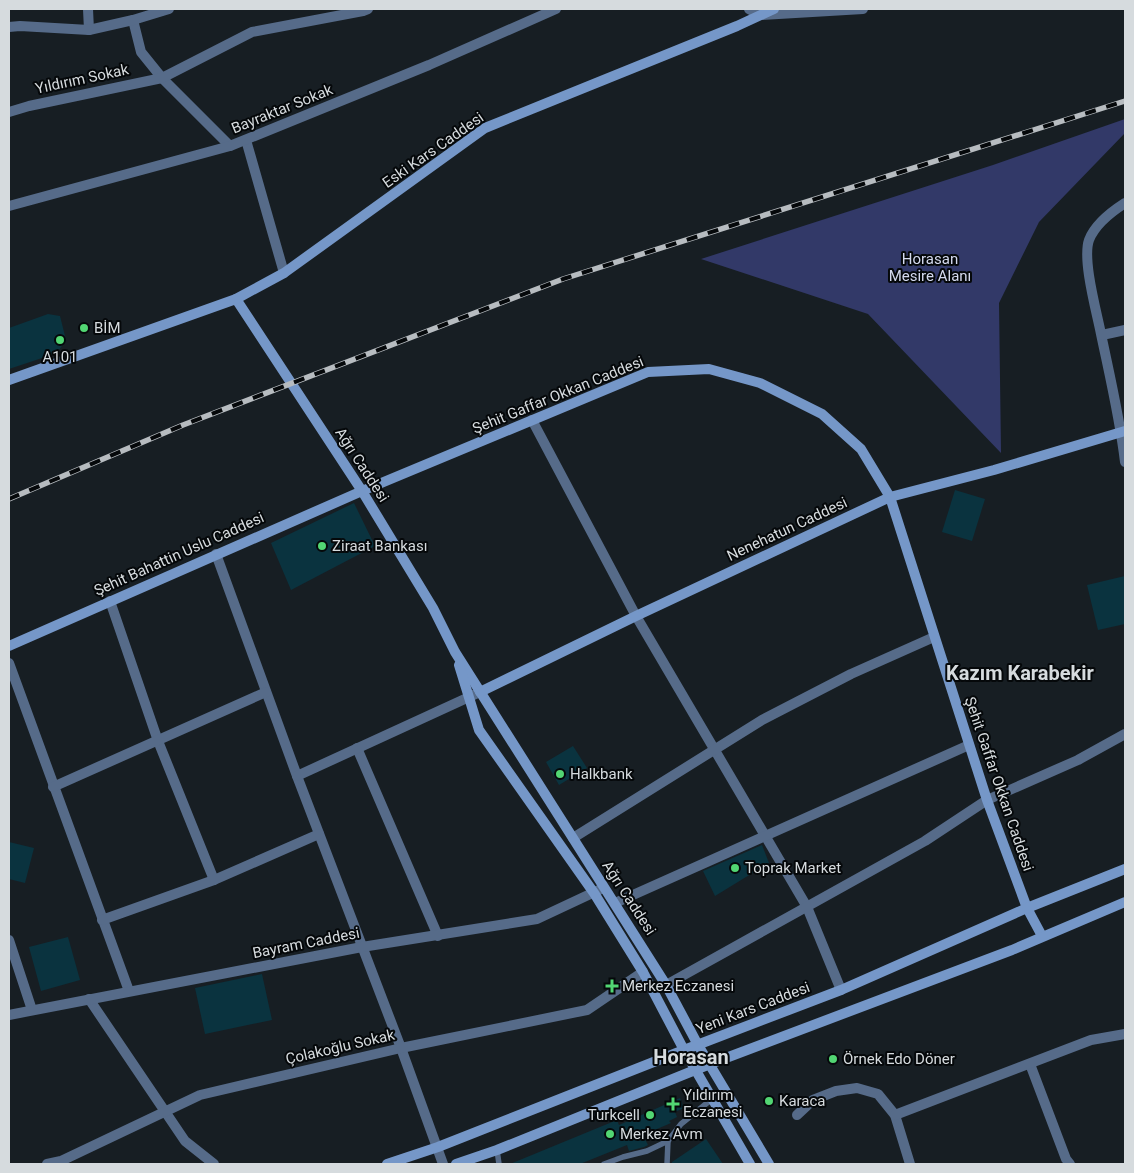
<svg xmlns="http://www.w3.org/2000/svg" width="1134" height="1173" font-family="Roboto,sans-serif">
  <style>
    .green { fill: #323968 }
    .building { fill: #0a333f }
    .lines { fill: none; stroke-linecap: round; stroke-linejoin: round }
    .lane { stroke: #566b89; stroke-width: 5.5 }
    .street { stroke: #566b89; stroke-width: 10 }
    .secondary { stroke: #7597c8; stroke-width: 10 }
    .rail-casing { stroke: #b7bcc0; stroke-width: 5.5 }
    .rail { stroke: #05080a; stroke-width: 4; stroke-dasharray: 11; stroke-linecap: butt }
    .poi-dot { fill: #52d673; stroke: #05080a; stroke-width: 2 }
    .labels { text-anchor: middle; stroke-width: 4; stroke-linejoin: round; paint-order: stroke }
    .street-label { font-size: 15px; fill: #d6dbde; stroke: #05080a }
    .park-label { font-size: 15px; fill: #d4d9ee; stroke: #05080a }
    .poi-label { font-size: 15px; fill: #d6dbde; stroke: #05080a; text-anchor: start }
    .district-label { font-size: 20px; font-weight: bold; fill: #d6dbde; stroke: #05080a }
  </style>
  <rect width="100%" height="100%" fill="#171e23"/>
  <!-- green -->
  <path class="green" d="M1125,119V133L1039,222L999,303L1001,453L868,314L701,259L993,165Z"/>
  <!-- building -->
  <g class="building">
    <path d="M48,314L60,316L66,340L57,353L9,369V328Z"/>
    <path d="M955,490L985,499L972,541L942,532Z"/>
    <path d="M354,503L375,546L291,590L271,543Z"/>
    <path d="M1125,576V624L1098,630L1087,585Z"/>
    <path d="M573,746L587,768L559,785L546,762Z"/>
    <path d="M9,842L34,848L25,883L9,879Z"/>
    <path d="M762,845L769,863L715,896L703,871Z"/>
    <path d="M68,937L80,980L41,991L29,947Z"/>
    <path d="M262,974L272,1020L205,1034L195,988Z"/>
    <path d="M680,1098L684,1108L675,1112L677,1117L669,1121L671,1123L643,1135L648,1145L644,1147L629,1151L627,1145L580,1164H510L617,1120L619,1125Z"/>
    <path d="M706,1139L723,1164H672V1162Z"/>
  </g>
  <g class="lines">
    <!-- lane -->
    <g class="lane">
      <path d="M497,1150L499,1164"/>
      <path d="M604,1164L623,1157L647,1151L668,1141"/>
      <path d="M667,1164L668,1141L681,1124L712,1099"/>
    </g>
    <!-- street -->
    <g class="street">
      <path d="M88,9L89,30"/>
      <path d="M749,9L760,15L863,9"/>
      <path d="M133,20L141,52L162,78L230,146"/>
      <path d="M9,27L20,26L89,30L133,20L169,9"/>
      <path d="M9,112L29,106L162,78L252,32L363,11L368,9"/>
      <path d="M246,140L284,273"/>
      <path d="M1125,203C1111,212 1095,224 1089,240C1082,260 1097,313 1101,334C1110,377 1120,419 1125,462"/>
      <path d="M9,206L230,146L429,65L556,9"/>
      <path d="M1102,335L1125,330"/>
      <path d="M532,420L636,616L807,907L841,990"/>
      <path d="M216,554L297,776L401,1048L443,1164"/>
      <path d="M110,601L158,741L214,880"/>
      <path d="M9,663L129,991"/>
      <path d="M357,748L438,936"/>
      <path d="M297,776L480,692"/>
      <path d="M53,787L266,692"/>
      <path d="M573,838L762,720L851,674L934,637"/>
      <path d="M615,903L969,745"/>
      <path d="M102,920L214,880L319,834"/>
      <path d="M9,940L32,1010"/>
      <path d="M666,985L925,841L987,800L1078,760L1125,734"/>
      <path d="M89,999L185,1141L214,1164"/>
      <path d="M9,1015L362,947L537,919L601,889"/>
      <path d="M1030,1064L1066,1159L1070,1164"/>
      <path d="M797,1115L813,1100L836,1091L857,1088L878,1094L895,1115L910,1164"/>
      <path d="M895,1115L1091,1040L1125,1034"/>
      <path d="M47,1164L61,1161L200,1095L401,1048L587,1010L643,972"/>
    </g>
    <!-- secondary -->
    <g class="secondary">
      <path d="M236,299L362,491L433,608L455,652L666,985L698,1045L769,1164"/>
      <path d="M9,380L236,299L284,273L485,128L737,26L774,9"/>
      <path d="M9,646L362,491L648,372L709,369L760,383L822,414L861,449L890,497L987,800L1027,908L1042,936"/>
      <path d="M459,665L479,730L594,893L643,972L684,1050L750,1164"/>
      <path d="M480,692L636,616L890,497L994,470L1125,431"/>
      <path d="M387,1164L438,1147L684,1050L841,990L1027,908L1125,869"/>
      <path d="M456,1164L497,1150L710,1064L1012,950L1125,902"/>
    </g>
    <!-- rail casing -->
    <g class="rail-casing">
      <path id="rail" d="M9,499L183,425L563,279L1125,101"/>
    </g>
    <!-- rail -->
    <use href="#rail" class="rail"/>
  </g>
  <!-- markers -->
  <g class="poi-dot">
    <circle cx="84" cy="328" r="5"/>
    <circle cx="60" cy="340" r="5"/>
    <circle cx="322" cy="546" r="5"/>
    <circle cx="560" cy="774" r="5"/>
    <circle cx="735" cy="868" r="5"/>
    <path d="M609.5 978.5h5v5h5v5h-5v5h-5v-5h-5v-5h5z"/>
    <circle cx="833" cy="1059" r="5"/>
    <circle cx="769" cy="1101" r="5"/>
    <path d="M670.5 1096.5h5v5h5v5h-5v5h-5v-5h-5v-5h5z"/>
    <circle cx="650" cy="1115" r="5"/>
    <circle cx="610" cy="1134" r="5"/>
  </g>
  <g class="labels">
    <!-- street labels -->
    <g class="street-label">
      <text transform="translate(82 79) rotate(-12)" y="5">Yıldırım Sokak</text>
      <text transform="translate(282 109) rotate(-22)" y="5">Bayraktar Sokak</text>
      <text transform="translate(433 150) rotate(-35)" y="5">Eski Kars Caddesi</text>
      <text transform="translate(558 395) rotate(-22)" y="5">Şehit Gaffar Okkan Caddesi</text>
      <text transform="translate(362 465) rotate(57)" y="5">Ağrı Caddesi</text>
      <text transform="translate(787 529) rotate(-25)" y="5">Nenehatun Caddesi</text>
      <text transform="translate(179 554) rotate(-24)" y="5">Şehit Bahattin Uslu Caddesi</text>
      <text transform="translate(999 784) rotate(71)" y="5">Şehit Gaffar Okkan Caddesi</text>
      <text transform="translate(629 898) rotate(57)" y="5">Ağrı Caddesi</text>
      <text transform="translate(306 943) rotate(-11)" y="5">Bayram Caddesi</text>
      <text transform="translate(753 1008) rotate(-21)" y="5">Yeni Kars Caddesi</text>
      <text transform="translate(340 1047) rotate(-13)" y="5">Çolakoğlu Sokak</text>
    </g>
    <!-- park labels -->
    <g class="park-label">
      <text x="930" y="264">Horasan<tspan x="930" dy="17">Mesire Alanı</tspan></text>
    </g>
    <!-- poi labels -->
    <g class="poi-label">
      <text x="94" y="333">BİM</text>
      <text x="60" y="362" text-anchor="middle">A101</text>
      <text x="332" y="551">Ziraat Bankası</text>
      <text x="570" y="779">Halkbank</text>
      <text x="745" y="873">Toprak Market</text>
      <text x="622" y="991">Merkez Eczanesi</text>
      <text x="843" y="1064">Örnek Edo Döner</text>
      <text x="683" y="1100">Yıldırım<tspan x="683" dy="17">Eczanesi</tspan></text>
      <text x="779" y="1106">Karaca</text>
      <text x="640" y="1120" text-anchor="end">Turkcell</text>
      <text x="620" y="1139">Merkez Avm</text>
    </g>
    <!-- district labels -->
    <g class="district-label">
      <text x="1020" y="680">Kazım Karabekir</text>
      <text x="691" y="1064">Horasan</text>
    </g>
  </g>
  <!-- border -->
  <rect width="1134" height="1173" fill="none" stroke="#d6dbde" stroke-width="20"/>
</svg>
